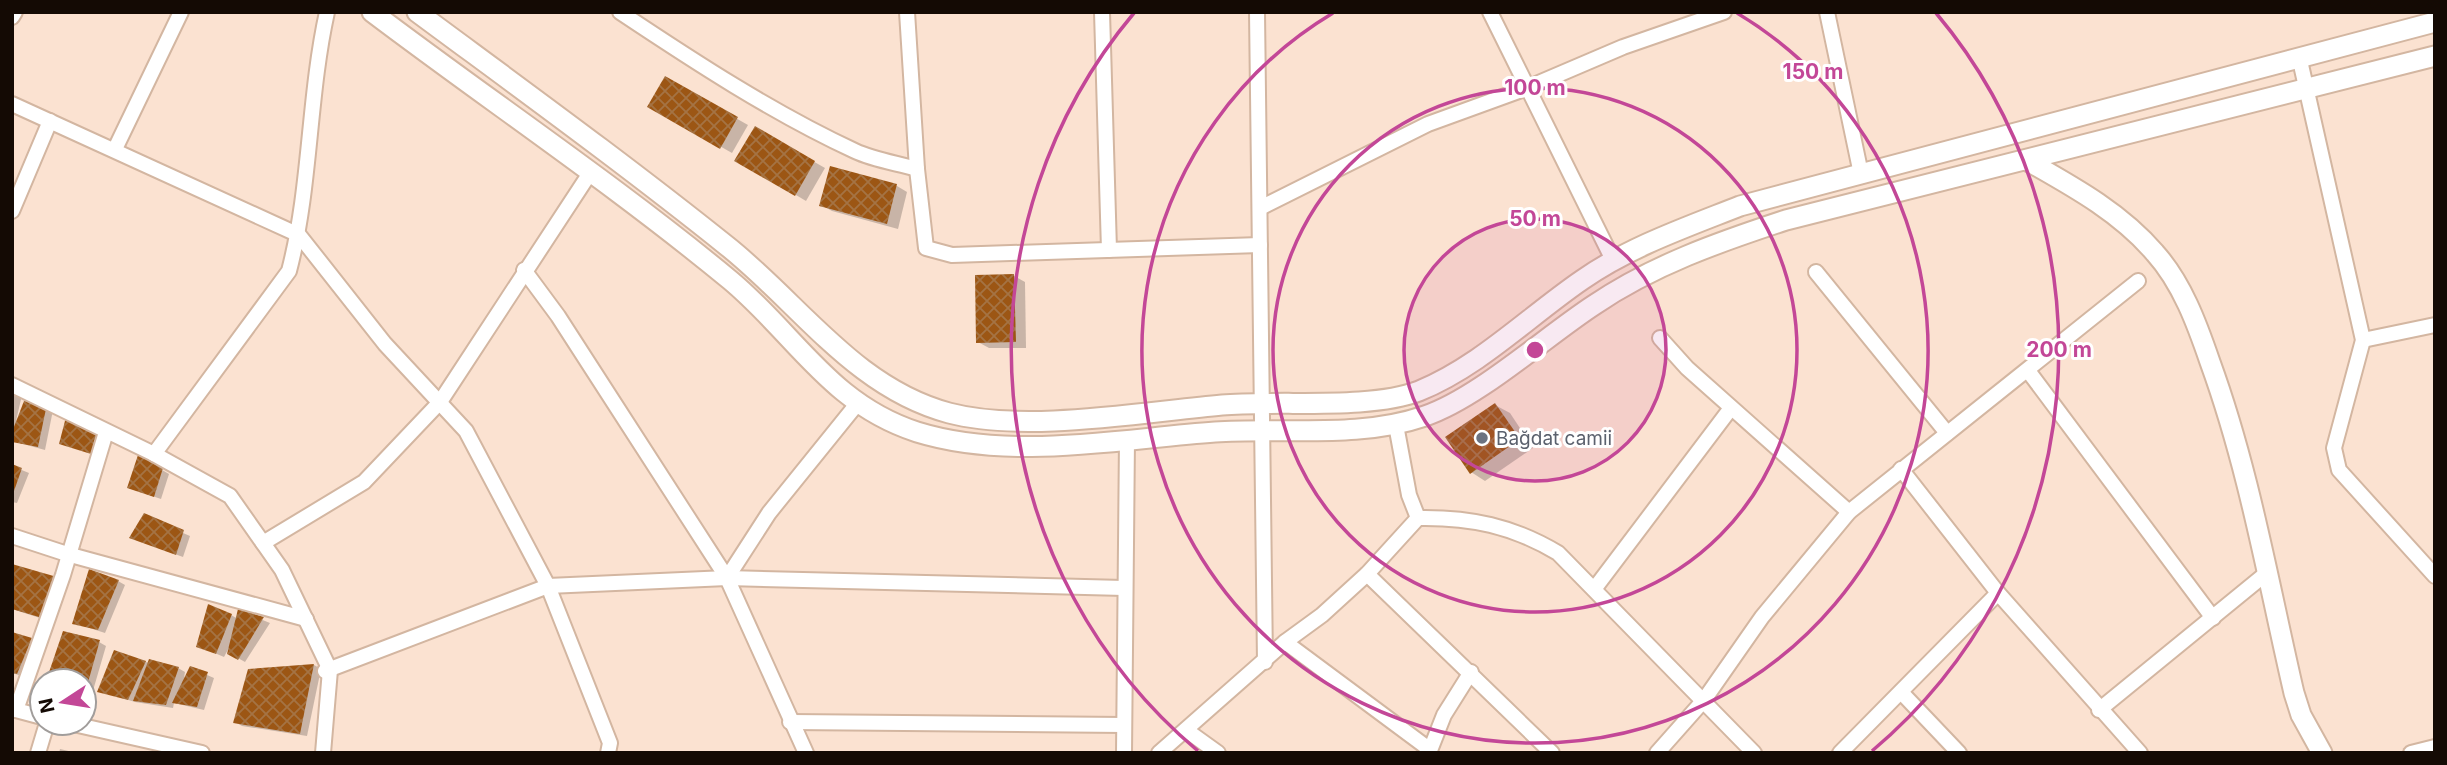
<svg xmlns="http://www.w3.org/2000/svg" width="2447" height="765" font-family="Inter,sans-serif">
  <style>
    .shadow { fill: #0003 }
    .building { fill: url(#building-cross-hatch) }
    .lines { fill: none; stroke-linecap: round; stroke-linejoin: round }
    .street-casing { stroke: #d3b6a1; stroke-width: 18 }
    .secondary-casing { stroke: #d3b6a1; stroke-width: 23 }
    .street { stroke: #fff; stroke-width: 14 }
    .secondary { stroke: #fff; stroke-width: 19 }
    .ring { fill: none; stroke: #c34797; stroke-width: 3.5 }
    .worship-dot { fill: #6b7280; stroke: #fff; stroke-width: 2.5 }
    .labels { text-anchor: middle; stroke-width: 6; stroke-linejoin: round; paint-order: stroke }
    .worship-label { font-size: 19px; fill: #5b616d; stroke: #fff; text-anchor: start }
    .centre { fill: #c34797; stroke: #fff; stroke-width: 3.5 }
    .ring-label { font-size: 21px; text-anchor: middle; font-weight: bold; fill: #c34797; stroke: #fff; stroke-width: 6; stroke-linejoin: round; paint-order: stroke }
  </style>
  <defs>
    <pattern id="building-cross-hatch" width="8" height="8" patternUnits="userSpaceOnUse" patternTransform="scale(1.75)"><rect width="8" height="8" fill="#9c5614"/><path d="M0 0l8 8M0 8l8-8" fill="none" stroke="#a47344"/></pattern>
  </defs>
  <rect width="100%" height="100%" fill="#fbe2d1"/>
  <!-- shadow -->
  <g class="shadow">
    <path d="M665,78L748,125L732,153L649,106Z"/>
    <path d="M755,128L825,168L806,201L737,160Z"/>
    <path d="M831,168L897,186L907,192L898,229L832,211L821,205Z"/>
    <path d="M1014,276L1025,282L1026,348H989L978,342Z"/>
    <path d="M12,390L22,395L16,421L18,422L25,403L53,410L45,450L12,441Z"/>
    <path d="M1495,405L1510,413L1533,448L1485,481L1471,472Z"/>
    <path d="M12,466L29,473L17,503L12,502Z"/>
    <path d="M162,470L169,474L161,499L129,488Z"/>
    <path d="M144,516L190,536L183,557L131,538Z"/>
    <path d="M12,566L56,578L46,620L12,609Z"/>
    <path d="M118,581L125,585L105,633L74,623Z"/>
    <path d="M240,611L270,623L245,662L229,653L231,644L224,657L198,646L231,615L238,619Z"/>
    <path d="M12,633L38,644L25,677L12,673Z"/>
    <path d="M99,642L106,646L92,694L84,692V681H48Z"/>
    <path d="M145,662L178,668L185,672L183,684L191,668L214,678L204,710L174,703L173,708L135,702L99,691Z"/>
    <path d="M314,665L321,669L307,736L242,726L235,722L249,670Z"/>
    <path d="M60,749L77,753H59Z"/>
  </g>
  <!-- building -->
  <g class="building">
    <path d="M665,76L738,117L720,149L647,107Z"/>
    <path d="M755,126L815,161L795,196L734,161Z"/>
    <path d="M830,166L897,184L887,224L819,206Z"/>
    <path d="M1014,274L1016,342L976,343L975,275Z"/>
    <path d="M24,401L47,404L38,447L12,442V432Z"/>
    <path d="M1495,403L1520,439L1470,474L1445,437Z"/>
    <path d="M66,417L100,436L91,454L59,444Z"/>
    <path d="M138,455L163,468L154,497L127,488Z"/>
    <path d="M12,464L22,468L13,494H12Z"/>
    <path d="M144,513L184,530L176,555L129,538Z"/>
    <path d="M12,564L57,577L39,617L12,609Z"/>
    <path d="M89,569L119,580L98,630L72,624Z"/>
    <path d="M208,604L232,614L216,654L196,647Z"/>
    <path d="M238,609L264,617L238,660L227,654Z"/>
    <path d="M63,631L100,640L85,693L84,681H46Z"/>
    <path d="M12,632L32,638L17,674L12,673Z"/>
    <path d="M114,650L146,661L128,700L97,692Z"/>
    <path d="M149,659L179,667L166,705L133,701Z"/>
    <path d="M314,664L300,734L233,723L248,669Z"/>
    <path d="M190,666L208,672L197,707L172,703Z"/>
  </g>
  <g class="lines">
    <!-- street casing -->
    <g class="street-casing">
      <g id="street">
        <path d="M620,12C695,62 773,113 855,151C874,160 897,163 917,169"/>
        <path d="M907,12L917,169L926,248L952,255L1260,245"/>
        <path d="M1102,12L1109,250"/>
        <path d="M1257,12L1265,662"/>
        <path d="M1490,12L1614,262"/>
        <path d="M1827,12L1861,174"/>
        <path d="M12,17L15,12"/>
        <path d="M2299,56L2363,340L2334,448L2339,470L2435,576"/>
        <path d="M12,104L299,235L385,344L466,431L548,586L610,743L608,753"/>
        <path d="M115,149L181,12"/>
        <path d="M1260,208L1428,124L1527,88L1623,47L1724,12"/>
        <path d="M12,211L50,121"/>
        <path d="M524,270L558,316L727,578L806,753"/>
        <path d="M1816,272L1947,433"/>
        <path d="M1660,338L1687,368L1849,512"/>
        <path d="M2363,340L2435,325"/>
        <path d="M2029,372L2213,618"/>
        <path d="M12,385L154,454L230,496L282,570L330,670L323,753"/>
        <path d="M154,454L289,271C311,187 308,98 327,12"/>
        <path d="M1901,469L1998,593L2140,753"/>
        <path d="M1418,518C1470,517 1513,526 1558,553L1754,753"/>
        <path d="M12,536L67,554L306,619"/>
        <path d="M263,543L364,482L440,402L590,173"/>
        <path d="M1367,574L1552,753"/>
        <path d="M727,578L1124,588"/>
        <path d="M1595,588L1731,408"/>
        <path d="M1285,642L1429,749"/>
        <path d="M325,671L548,586L727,578L769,513L857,404"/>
        <path d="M1901,692L1959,753"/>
        <path d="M12,709L42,717"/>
        <path d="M16,710L63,575L106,432"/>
        <path d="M2099,710L2268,572"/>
        <path d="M790,722L1124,725"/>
        <path d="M69,723L202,753"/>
        <path d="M1186,730L1218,753"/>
        <path d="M38,753L47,723"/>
        <path d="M1124,753L1127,439"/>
        <path d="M1159,753L1285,642L1322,615L1367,574L1418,518L1409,495L1396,425"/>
        <path d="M1429,753L1444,715L1471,672"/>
        <path d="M1657,753L1704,700L1762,617L1849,512L2138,281"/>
        <path d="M1840,753L1998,593"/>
        <path d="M2411,753L2435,747"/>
      </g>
    </g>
    <!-- secondary casing -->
    <g class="secondary-casing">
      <g id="secondary">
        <path d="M372,12C491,102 615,185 730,280C795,334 830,404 917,432C1011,461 1118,439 1215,432C1285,427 1358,439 1425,416C1478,398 1545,337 1594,305C1653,265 1719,242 1786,220L2435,56"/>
        <path d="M417,12C521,89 626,165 727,246C800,304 855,388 949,413C1025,433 1143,412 1222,405C1278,400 1370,410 1419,391C1480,366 1528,317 1582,280C1629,247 1687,227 1740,206L2435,22"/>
        <path d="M2026,160C2072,186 2120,212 2155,253C2182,283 2197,324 2210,362C2249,469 2268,581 2294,693L2301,715L2322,753"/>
      </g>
    </g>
    <!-- street -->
    <use href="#street" class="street"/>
    <!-- secondary -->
    <use href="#secondary" class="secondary"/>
  </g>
  <!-- distance rings -->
  <circle cx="1535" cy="350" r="131" fill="#c34797" fill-opacity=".12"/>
  <g class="ring">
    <circle cx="1535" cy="350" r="131"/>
    <circle cx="1535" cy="350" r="262"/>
    <path d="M1737 13A393 393 0 1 1 1333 13"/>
    <path d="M1198 751A524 524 0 0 1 1134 13M1936 13A524 524 0 0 1 1872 751"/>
  </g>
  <!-- markers -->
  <circle class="worship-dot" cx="1482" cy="438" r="7"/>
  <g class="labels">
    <!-- worship labels -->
    <g class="worship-label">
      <text x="1496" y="445">Bağdat camii</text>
    </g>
  </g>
  <circle cx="1535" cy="350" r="10" class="centre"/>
  <g class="ring-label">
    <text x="1813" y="79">150 m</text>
    <text x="1535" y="95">100 m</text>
    <text x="1535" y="226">50 m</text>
    <text x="2059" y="357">200 m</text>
  </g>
  <!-- border -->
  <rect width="2447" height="765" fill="none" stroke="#140a04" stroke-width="28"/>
  <!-- north arrow -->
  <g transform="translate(63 702) rotate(258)"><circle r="33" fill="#ffffff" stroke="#a19d9b" stroke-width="2"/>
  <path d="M0-5L12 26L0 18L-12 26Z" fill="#c34797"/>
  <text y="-10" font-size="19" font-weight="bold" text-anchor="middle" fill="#140a04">N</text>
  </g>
</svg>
